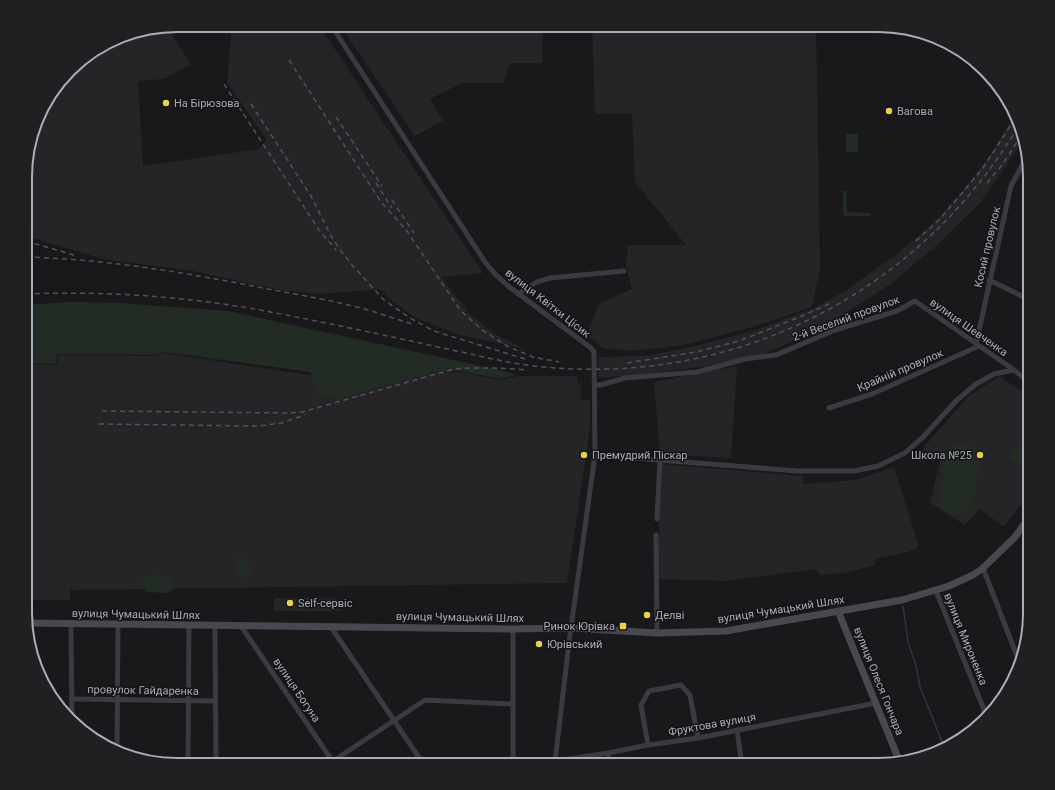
<svg xmlns="http://www.w3.org/2000/svg" width="1055" height="790" font-family="Roboto,sans-serif">
  <style>
    .built { fill: #252528 }
    .green { fill: #232b25 }
    .lines { fill: none; stroke-linecap: round; stroke-linejoin: round }
    .stream { stroke: #2f353f; stroke-width: 1.5 }
    .street { stroke: #3a3a40; stroke-width: 5 }
    .secondary { stroke: #484850; stroke-width: 7 }
    .rail { stroke: #515159; stroke-width: 1.5; stroke-dasharray: 5 4; stroke-linecap: butt }
    .poi-dot { fill: #ecd240; stroke: #141416; stroke-width: 1.5 }
    .labels { text-anchor: middle; stroke-width: 3; stroke-linejoin: round; paint-order: stroke }
    .poi-label { font-size: 11px; fill: #acadba; stroke: #141416; text-anchor: start }
    .street-label { font-size: 11px; fill: #acadba; stroke: #141416 }
    .rim { fill: none; stroke: #acadba; stroke-width: 2 }
  </style>
  <rect width="100%" height="100%" fill="#19191b"/>
  <!-- built -->
  <g class="built">
    <path d="M232,25H319L483,273L441,277L469,313L493,333L525,349L459,335L416,318L392,301L380,289L320,294L285,291L193,271L103,259L26,236V157L45,101L77,63L128,33L167,27L191,64L164,79L138,81L143,166L259,149L267,140L227,83Z"/>
    <path d="M340,25H543L542,63H510L503,83H462L430,99L443,121L415,136Z"/>
    <path d="M592,25H816L820,269L812,307L749,328L685,345L631,351L602,348L587,335L599,304L632,289L626,267L628,245H686L635,182L632,114H595Z"/>
    <path d="M1015,114L1022,142L980,203L937,245L892,283L851,310L822,327L765,354L701,367L637,375L598,378L599,357L645,356L687,348L753,331L814,308L848,289L895,255L928,228L960,194L990,155Z"/>
    <path d="M164,353L309,375L460,372L500,380L518,376H577V382L581,384V400H590V421L588,442L567,583L70,590V600H25L26,364L57,365L58,355L156,356Z"/>
    <path d="M737,366L731,458L660,454L654,382Z"/>
    <path d="M1000,376L1030,398V493L1004,527L980,509L965,525L930,503L940,461L922,449L969,396Z"/>
    <path d="M662,464L803,476V484L856,480L894,467L919,547L908,552L875,559V565L845,573L821,575L815,569L726,581L658,579V544Z"/>
    <path d="M274,598H336V604H341V611H274Z"/>
  </g>
  <!-- green -->
  <g class="green">
    <rect x="846" y="134" width="12" height="18"/>
    <path d="M843,191H847V212L870,213V216H845L843,214Z"/>
    <path d="M69,302L121,303L228,311L504,371L517,375L500,379L460,371L430,372L338,399L320,396L315,388L311,372L164,352L156,355L57,354L56,364L26,363V305Z"/>
    <path d="M1026,434L1030,437V474L1008,458Z"/>
    <path d="M963,443C986,447 979,468 976,484C975,492 975,502 970,508C958,522 941,512 938,496L945,457C949,448 954,444 963,443Z"/>
    <path d="M237,556C247,558 251,564 252,574L244,579L235,574Z"/>
    <path d="M152,575L171,577V585L174,588L167,593L146,592L142,586L141,581L145,577Z"/>
  </g>
  <g class="lines">
    <!-- stream -->
    <path class="stream" d="M903,606L908,642L916,665L920,687L945,749"/>
    <!-- street -->
    <g class="street">
      <path d="M331,25L485,262L496,275L507,285L591,348L594,352L595,455L570,635L555,761"/>
      <path d="M989,280L1030,300"/>
      <path d="M518,294L537,282L550,278L624,271"/>
      <path d="M976,344L1011,186L1026,158"/>
      <path d="M595,385H601L625,378L697,372L745,359L776,355L835,330L897,311L915,301L1014,370L1030,383"/>
      <path d="M829,408L872,394L979,346"/>
      <path d="M595,455L798,471H854L878,466L905,453L922,438L957,400L976,384L994,374L1013,370"/>
      <path d="M657,519L660,460"/>
      <path d="M656,535L657,633"/>
      <path d="M983,568L1020,664"/>
      <path d="M936,591L987,717"/>
      <path d="M71,624L72,721"/>
      <path d="M215,626L216,765"/>
      <path d="M241,626L335,765"/>
      <path d="M331,627L424,765"/>
      <path d="M72,699L215,701"/>
      <path d="M737,730L742,765"/>
      <path d="M648,745L641,705L649,691L681,685L690,695L698,738"/>
      <path d="M117,752L118,624"/>
      <path d="M608,753L610,765"/>
      <path d="M188,765L189,625"/>
      <path d="M327,765L425,700L512,704"/>
      <path d="M513,765V629"/>
      <path d="M554,765L555,761L608,753L648,745L698,738L876,703"/>
    </g>
    <!-- secondary -->
    <g class="secondary">
      <path d="M838,611L899,760"/>
      <path d="M25,623L513,629L571,628L657,633L726,631L902,600L949,586L973,575L983,568L1015,537L1030,516"/>
    </g>
    <!-- rail -->
    <g class="rail">
      <path d="M289,60L381,202L407,231L460,310L482,330L507,346L533,357L559,362"/>
      <path d="M224,84L319,230L336,250"/>
      <path d="M251,104L311,196L331,236L341,251L352,265L384,300L410,318L434,331L525,359"/>
      <path d="M336,117L382,186"/>
      <path d="M376,183L392,208"/>
      <path d="M987,183L1002,165L1021,136"/>
      <path d="M392,200L414,233"/>
      <path d="M26,241L74,255"/>
      <path d="M916,241L941,218L983,168L1016,117"/>
      <path d="M26,257C101,259 175,271 248,285C291,294 336,300 378,313C390,317 403,321 415,325"/>
      <path d="M26,294C104,291 182,296 260,310C324,322 388,336 452,350C477,355 502,362 527,365C726,391 915,298 1018,127"/>
      <path d="M627,363L696,352L739,341L802,316L831,303"/>
      <path d="M102,411L290,413L302,412L454,369C479,367 503,368 528,370"/>
      <path d="M99,424L259,426L281,423L305,415"/>
    </g>
  </g>
  <!-- markers -->
  <g class="poi-dot">
    <circle cx="166" cy="103" r="4"/>
    <circle cx="889" cy="111" r="4"/>
    <circle cx="584" cy="455" r="4"/>
    <circle cx="980" cy="455" r="4"/>
    <circle cx="290" cy="603" r="4"/>
    <circle cx="647" cy="615" r="4"/>
    <rect x="619" y="622" width="8" height="8" rx="2"/>
    <circle cx="539" cy="644" r="4"/>
  </g>
  <g class="labels">
    <!-- poi labels -->
    <g class="poi-label">
      <text x="174" y="107">На Бірюзова</text>
      <text x="897" y="115">Вагова</text>
      <text x="592" y="459">Премудрий Піскар</text>
      <text x="972" y="459" text-anchor="end">Школа №25</text>
      <text x="298" y="607">Self-сервіс</text>
      <text x="655" y="619">Делві</text>
      <text x="615" y="630" text-anchor="end">Ринок Юрівка</text>
      <text x="547" y="648">Юрівський</text>
    </g>
    <!-- street labels -->
    <g class="street-label">
      <text transform="translate(987 247) rotate(-77)" y="4">Косий провулок</text>
      <text transform="translate(548 303) rotate(38)" y="4">вулиця Квітки Цісик</text>
      <text transform="translate(846 318) rotate(-20)" y="4">2-й Веселий провулок</text>
      <text transform="translate(969 327) rotate(35)" y="4">вулиця Шевченка</text>
      <text transform="translate(900 370) rotate(-23)" y="4">Крайній провулок</text>
      <text transform="translate(781 609) rotate(-9)" y="4">вулиця Чумацький Шлях</text>
      <text transform="translate(136 614) rotate(1)" y="4">вулиця Чумацький Шлях</text>
      <text transform="translate(460 617) rotate(1)" y="4">вулиця Чумацький Шлях</text>
      <text transform="translate(966 639) rotate(68)" y="4">вулиця Мироненка</text>
      <text transform="translate(879 681) rotate(68)" y="4">вулиця Олеся Гончара</text>
      <text transform="translate(143 690) rotate(1)" y="4">провулок Гайдаренка</text>
      <text transform="translate(297 690) rotate(56)" y="4">вулиця Богуна</text>
      <text transform="translate(712 724) rotate(-10)" y="4">Фруктова вулиця</text>
    </g>
  </g>
  <!-- crop -->
  <path d="M0 0H1055V790H0ZM177 32H878A145 145 0 0 1 1023 177V613A145 145 0 0 1 878 758H177A145 145 0 0 1 32 613V177A145 145 0 0 1 177 32Z" fill="#202023" fill-rule="evenodd"/>
  <path class="rim" d="M177 32H878A145 145 0 0 1 1023 177V613A145 145 0 0 1 878 758H177A145 145 0 0 1 32 613V177A145 145 0 0 1 177 32Z"/>
</svg>
